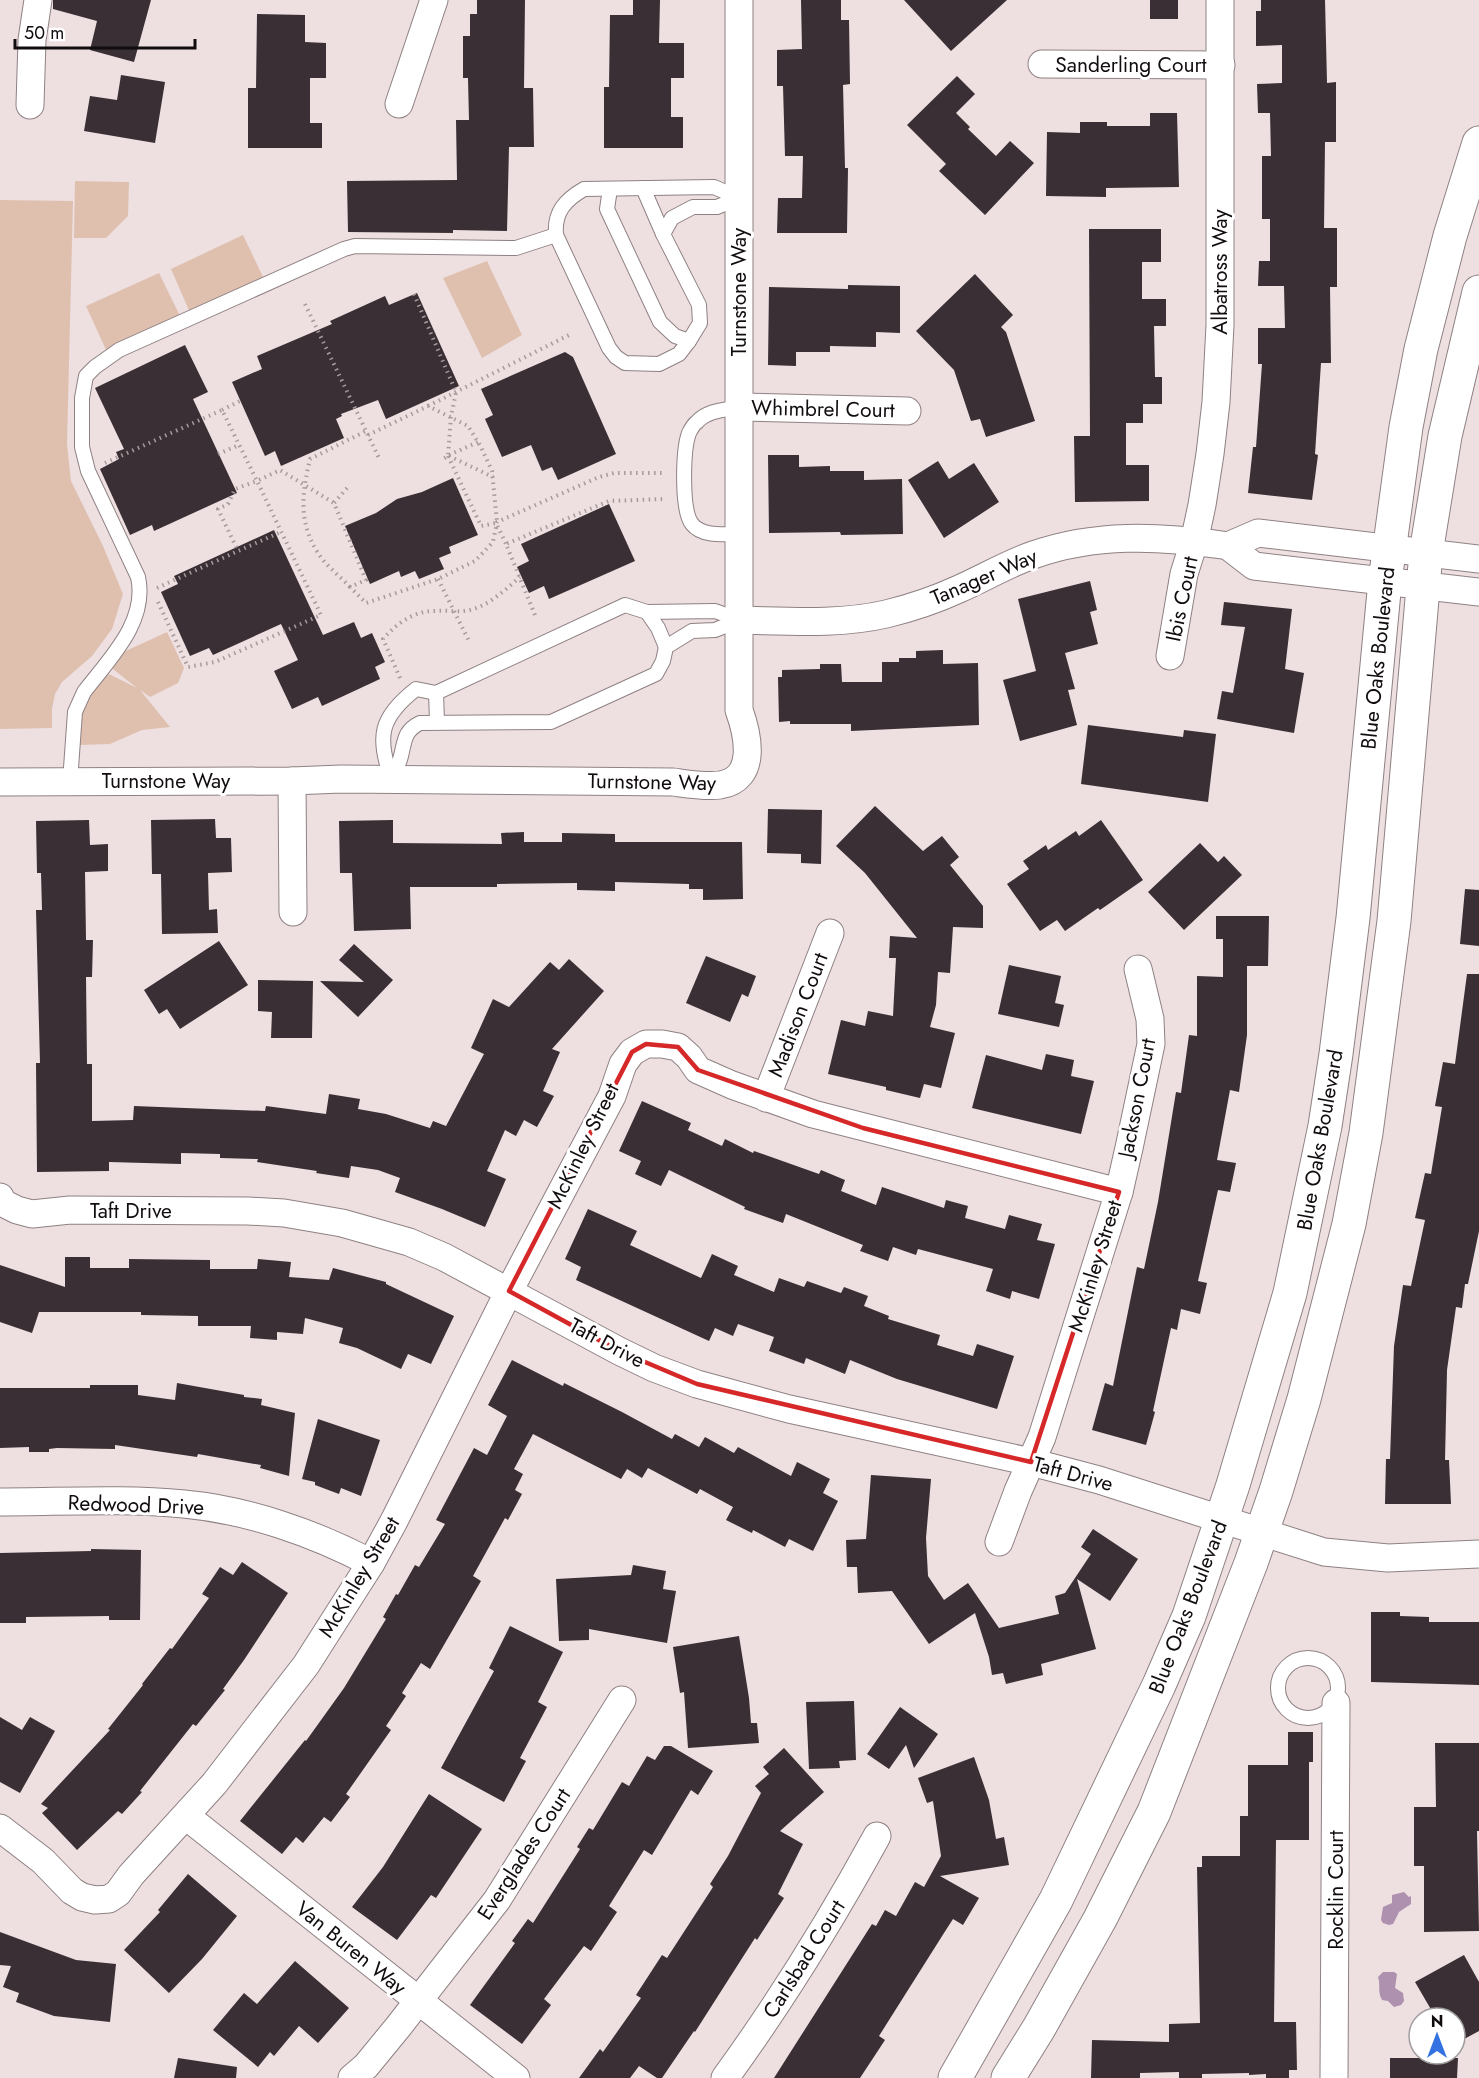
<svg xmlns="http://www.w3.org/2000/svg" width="1479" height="2078" font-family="Jost,sans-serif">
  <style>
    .green { fill: #dfc0af }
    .water { fill: #ae90af }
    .building { fill: #392f34 }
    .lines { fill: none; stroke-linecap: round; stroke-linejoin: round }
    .service-casing { stroke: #8f8183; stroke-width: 16 }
    .minor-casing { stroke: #8f8183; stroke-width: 29 }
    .secondary-casing { stroke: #8f8183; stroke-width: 35 }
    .path { stroke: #a69b9c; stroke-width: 4; stroke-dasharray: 1.5 4.5; stroke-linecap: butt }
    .service { stroke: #fff; stroke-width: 14 }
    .minor { stroke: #fff; stroke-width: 27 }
    .secondary { stroke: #fff; stroke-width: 33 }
    .marked { fill: none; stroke: #d62828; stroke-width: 4.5; stroke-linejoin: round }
    .labels { text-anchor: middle; stroke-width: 6; stroke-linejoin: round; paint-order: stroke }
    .street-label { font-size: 21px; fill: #110c0d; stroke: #fff }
  </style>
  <rect width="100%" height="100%" fill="#eedfe1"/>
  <!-- green -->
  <g class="green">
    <path d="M75,181L129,182L128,216L106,238H74Z"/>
    <path d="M0,200L73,201L67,444L71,481L103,546L123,594L112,629L92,656L62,682L55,694L52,709V728L0,729Z"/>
    <path d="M243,235L265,281L191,315L171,269Z"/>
    <path d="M487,261L522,335L482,358L443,278Z"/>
    <path d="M159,273L181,318L107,352L86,306Z"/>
    <path d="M167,632L184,668L178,683L150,697L140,690L170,727L142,730L110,744L79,745L77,716L94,686L109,674L137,688L109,666L117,655Z"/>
  </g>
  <!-- water -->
  <g class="water">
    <path d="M1404,1892L1409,1897L1411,1896V1904L1399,1912L1393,1924L1389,1925L1383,1923L1381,1920L1383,1907L1392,1903V1895Z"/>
    <path d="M1383,1972H1394L1397,1974L1395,1988L1403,1993L1404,2001L1401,2005L1394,2007L1388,2001L1382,2000C1377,1991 1381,1986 1378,1977Z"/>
  </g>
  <!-- building -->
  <g class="building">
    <path d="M53,0H151L134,62L90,50L97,21L53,9Z"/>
    <path d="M477,0H525L524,88H533L534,147H509L507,231L453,230V233L348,232L347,181L457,180L456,120H469L468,78H463V36H470V14H477Z"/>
    <path d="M633,0H660L659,43H684V78H671V117H683V148H604V87H609L610,15H633Z"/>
    <path d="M801,0H841V20H849L850,84L843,85L845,168H848L847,233H777L778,198H802L803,156H785L783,86H777V50L802,49Z"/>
    <path d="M904,0H1007L951,51Z"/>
    <rect x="1150" y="0" width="28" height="19"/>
    <path d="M1261,0H1325L1327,83L1336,82V142H1325L1324,228H1337V287H1330L1331,363H1321L1315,454L1318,455L1312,500L1248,493L1253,447H1256L1262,364H1258V328H1285L1284,286H1258L1259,261H1270V219H1262V156H1271L1270,113H1258L1257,84L1282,83V45L1256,46V11H1261Z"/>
    <path d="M257,14L305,15V42L326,43V78H310V123H322V148H248V88H256Z"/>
    <path d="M121,75L165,82L155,143L84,131L90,96L117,100Z"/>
    <path d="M957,76L975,94L956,113L970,127L968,129L996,156L1010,141L1034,163L985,215L939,171L946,164L907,125Z"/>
    <path d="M1150,113H1177L1179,187L1106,188V197L1046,196L1047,132L1080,133V122H1107V126H1150Z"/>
    <path d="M1089,229H1161V262H1142V299H1166V326H1154L1155,377H1162V404H1143V423H1126V465H1149V501L1075,502L1074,436H1090Z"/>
    <path d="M975,274L1013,315L1001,327L1006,332L1035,421L986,437L980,419L971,421L954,370L916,331Z"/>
    <path d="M848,285L900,286V333L876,332V347L830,346V352H796V366L768,365L769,287L848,289Z"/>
    <path d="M417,293L459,386L386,419L378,400L341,414L342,416L336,419L344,438L281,466L275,451L265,456L232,382L262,369L257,356L332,324L330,321L385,296L389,305Z"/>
    <path d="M185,345L208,392L193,399L237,493L154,531L152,525L130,535L100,469L119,459L116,452L124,449L95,388Z"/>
    <path d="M565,352L573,357L616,454L558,480L552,467L542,471L531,445L502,457L485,419L493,415L481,389Z"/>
    <path d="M768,455H799V467L830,466V471H864V480L902,479L903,534L841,535L840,532L769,533Z"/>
    <path d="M938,461L949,479L974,463L999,502L944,538L908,480Z"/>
    <path d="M453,478L478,535L449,547L451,553L439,558L444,569L419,579L415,571L401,577L399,571L370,584L345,526L376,513L397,499L422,492Z"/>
    <path d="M609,504L635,561L549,599L544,586L529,593L517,567L529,561L521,544Z"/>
    <path d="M274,530L323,635L354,622L361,638L372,633L385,662L375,667L380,679L322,706L318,697L292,709L274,671L298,660L281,624L213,655L209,648L190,656L161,592L178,584L174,576Z"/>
    <path d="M1090,581L1097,610L1090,612L1098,644L1065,653L1075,689L1068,690L1077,725L1020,741L1003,680L1036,671L1018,599Z"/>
    <path d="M1224,602L1292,609L1285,669L1304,673L1294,733L1217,719L1222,691L1233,693L1245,627L1221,625Z"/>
    <path d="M943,650V664L978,663L979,725L851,731V724H790V721L779,722L778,677H782V670L820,669V664H841L842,682H882V662H899V658H916V651Z"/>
    <path d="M1088,725L1183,737L1184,730L1216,734L1208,802L1081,784Z"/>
    <path d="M875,806L923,851L942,836L959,857L950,865L983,906V928L953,927L950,973L938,972L936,1005L930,1027L955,1033L941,1088L924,1084L920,1098L886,1090V1087L828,1074L841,1020L865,1026L868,1011L893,1016L896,958H889L890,936L917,938L865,873L836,846Z"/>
    <path d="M768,809L822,810L821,864L801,863V854L767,853Z"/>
    <path d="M215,819L216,838H231L232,872L208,873L209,910L217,909L218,933L162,934L161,874H152L151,820Z"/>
    <path d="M89,820L90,845L108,844V871L85,872L86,940H93L92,977H86L87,1064H92V1121L133,1120L134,1106L265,1111L266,1106L326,1114L329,1094L360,1099L358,1109L386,1114L430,1128L433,1121L446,1126L484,1054L471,1048L493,999L509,1007L550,962L559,970L569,959L604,991L552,1049L560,1052L543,1091L554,1096L537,1127L524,1120L516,1136L505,1130L487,1171L506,1179L485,1227L442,1209L395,1192L400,1178L378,1170L351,1166L349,1178L316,1173L317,1171L257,1162L258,1159L220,1158V1154L181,1153V1164L109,1162V1171L37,1172L36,1063H40L36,910H42L41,873H37L36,821Z"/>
    <path d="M393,820V843L502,844L501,833L524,832V842H562V833L615,834V842H742L743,899L703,900V889H689V884L615,882V891L577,890V883L497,884V887H410L411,929L354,931L352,873H340L339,821Z"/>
    <path d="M1101,820L1143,880L1100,910L1098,908L1065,931L1057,920L1040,931L1007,884L1029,869L1023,861L1046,845L1048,850L1076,831L1079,836Z"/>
    <path d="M1200,843L1218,862L1224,856L1242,875L1184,930L1148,892Z"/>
    <path d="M1465,889L1479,890V946L1460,944Z"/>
    <path d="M1216,916H1269L1268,966H1247V1035L1239,1092L1230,1090L1217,1160L1236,1163L1230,1192L1218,1190L1198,1281L1207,1283L1200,1314L1181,1309L1177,1330L1171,1328L1153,1411L1155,1412L1146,1445L1092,1430L1105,1383L1113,1386L1137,1267L1144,1269L1158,1202L1176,1092L1181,1093L1189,1035L1197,1036V976L1223,977V939H1216Z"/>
    <path d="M219,941L248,985L180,1029L167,1009L159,1014L144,990Z"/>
    <path d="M354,944L393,980L358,1017L320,981L364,982L339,960Z"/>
    <path d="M706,956L756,976L748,997L742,994L730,1022L686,1003Z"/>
    <path d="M1009,965L1061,976L1055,1003L1064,1005L1059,1027L998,1014Z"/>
    <path d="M1467,974H1479V1231L1468,1284H1465L1462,1308L1456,1307L1447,1370L1445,1460H1449L1451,1504H1385L1386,1459H1390L1394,1346L1403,1285L1411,1286L1425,1220L1415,1218L1425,1173L1431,1174L1442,1107L1435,1106L1443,1062L1455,1064Z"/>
    <path d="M258,980L313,981L312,1038H271L272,1012L258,1011Z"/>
    <path d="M1046,1054L1074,1060L1071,1076L1094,1081L1081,1134L972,1108L986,1055L1042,1070Z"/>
    <path d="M642,1101L691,1123L688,1130L722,1146L725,1139L753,1153L754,1151L819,1174L821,1170L845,1180L841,1191L876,1205L882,1187L944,1208L946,1200L968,1206L965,1218L1005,1229L1009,1215L1042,1224L1037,1240L1055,1244L1039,1299L1012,1291L1010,1299L986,1291L993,1269L918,1249L916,1255L893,1247L888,1261L860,1251L863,1245L786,1214L783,1223L744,1209L745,1207L669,1170L661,1186L635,1174L641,1161L619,1151Z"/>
    <path d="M588,1209L637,1231L630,1245L701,1278L712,1254L738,1266L734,1275L774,1292L779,1278L804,1287L807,1281L841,1293L844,1287L868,1296L864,1306L889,1316L888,1319L940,1335L937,1345L973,1356L977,1344L1014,1356L997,1409L897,1379L850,1360L845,1374L806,1358L804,1364L769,1351L774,1337L738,1324L733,1336L715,1328L709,1341L576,1280L581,1267L565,1259Z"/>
    <path d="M65,1257H90V1268H129V1259L210,1260V1269H257L258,1259L291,1262L289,1277L329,1280L333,1268L386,1282V1284L454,1316L431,1364L408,1354L401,1369L357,1348L339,1343L343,1328L305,1318L303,1334L277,1332V1340L250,1338L251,1326H198V1316L141,1315V1312H39L32,1333L0,1322V1265L65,1287Z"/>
    <path d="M512,1360L563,1386L564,1383L622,1412L672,1439L675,1434L699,1447L705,1437L734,1453L738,1447L791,1476L797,1462L830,1479L823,1493L838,1501L813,1551L789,1539L785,1547L753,1530L752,1533L726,1520L733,1507L700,1489L697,1494L648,1468L642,1478L627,1469L621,1479L533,1434L514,1469L523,1474L515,1490L522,1494L508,1520L505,1518L473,1576L481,1581L430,1669L421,1663L402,1693L406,1696L386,1726L391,1730L346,1794L350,1797L331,1822L324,1817L303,1843L296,1837L282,1854L240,1821L305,1740L306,1741L344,1688L386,1619L383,1617L396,1594L398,1595L415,1565L419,1567L445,1524L436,1520L474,1448L487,1455L507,1416L488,1405Z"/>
    <path d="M177,1383L244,1395V1397L262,1399L261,1405L295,1413L289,1476L260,1468L261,1465L198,1454L197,1457L115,1445V1449L57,1448L49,1449V1452H29V1447L0,1448V1388H90V1385H138V1395L175,1400Z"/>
    <path d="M318,1419L380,1440L361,1496L341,1488L339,1494L315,1485V1482L302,1479Z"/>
    <path d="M871,1475L931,1479L926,1538L928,1576L944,1600L968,1583L999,1628L1059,1614L1055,1596L1065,1593L1091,1554L1081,1547L1093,1529L1138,1559L1110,1601L1077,1579L1096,1649L1041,1664L1043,1675L1006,1684L1003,1673L992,1675L989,1657L975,1613L929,1644L892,1591L858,1593L857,1567H847L846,1540L866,1539Z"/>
    <path d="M91,1549L141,1550L140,1620H109V1616L26,1617V1623H0V1553L91,1551Z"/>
    <path d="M242,1562L288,1593L244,1660L223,1689L225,1690L196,1726L193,1724L140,1791L142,1792L122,1814L118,1811L77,1850L42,1813L48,1808L41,1804L110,1730L108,1729L143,1685L142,1684L170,1648L172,1649L209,1598L202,1594L220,1567L233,1575Z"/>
    <path d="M633,1565L666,1571L663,1589L676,1591L667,1643L589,1629V1640L559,1641L556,1579L631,1575Z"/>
    <path d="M1371,1612H1400V1616L1429,1617V1622H1479V1685L1371,1682Z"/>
    <path d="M510,1626L563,1652L538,1702L547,1707L520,1758L526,1761L504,1802L441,1768L494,1671L489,1668Z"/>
    <path d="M739,1636L749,1698L751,1723H757L759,1743L688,1748L684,1692L680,1693L673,1647Z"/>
    <path d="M854,1701L856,1760L839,1761L840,1768L809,1769L806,1702Z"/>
    <path d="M900,1707L938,1734L914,1768L906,1745L889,1769L867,1754Z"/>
    <path d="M0,1717L22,1730L30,1717L55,1731L20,1793L0,1782Z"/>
    <path d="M1288,1732H1313V1762H1309V1840H1276L1274,2022H1296L1297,2070H1289V2078H1266V2074L1249,2075V2073L1202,2074V2078H1179V2072L1140,2073V2078H1091L1092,2040L1169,2042V2024L1200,2023L1197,1867H1202V1856H1240V1816H1248V1765H1288Z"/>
    <path d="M1435,1743H1479V1831H1477L1479,1931L1424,1932V1866H1414V1807H1436Z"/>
    <path d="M664,1746H671L713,1771L698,1795L691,1790L652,1855L644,1850L609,1906L617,1912L591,1951L584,1946L544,1999L551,2005L522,2044L470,2005L515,1943L512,1941L528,1919L533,1923L580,1849L577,1847L589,1828L593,1830L622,1782L629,1786L647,1756L655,1760Z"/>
    <path d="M784,1748L824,1792L780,1831L803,1844L778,1894L784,1898L757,1940L755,1938L695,2032L694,2031L662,2078H657L639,2066L630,2078H579L600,2049L603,2052L641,1998L636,1995L662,1955L667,1958L713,1887L710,1884L728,1856L761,1793L755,1786L769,1774L763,1767Z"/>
    <path d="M974,1757L989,1800L996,1839L1004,1837L1009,1865L940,1876L979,1898L963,1925L953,1919L944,1933L879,2036L885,2040L860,2078H774L872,1924L876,1926L885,1910L896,1916L915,1882L924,1887L941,1856L933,1801L927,1803L918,1778Z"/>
    <path d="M429,1794L482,1829L436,1898L431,1895L397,1940L352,1907L383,1867Z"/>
    <path d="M188,1874L237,1916L202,1959L169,1993L124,1950L160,1912L158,1910Z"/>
    <path d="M0,1932L76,1960L116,1964L110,2022L54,2016L16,2002L19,1993L3,1987L11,1966L0,1965Z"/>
    <path d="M1464,1955L1479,1982V2031L1455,2044V2018H1436L1415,1982Z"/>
    <path d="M295,1961L349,2008L318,2043L299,2026L274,2056L270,2052L258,2067L213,2030L244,1993L257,2004Z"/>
    <path d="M178,2058L237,2067L236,2078H174Z"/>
    <path d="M1390,2058H1458L1457,2078H1390Z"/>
  </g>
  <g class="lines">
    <!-- service casing -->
    <g class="service-casing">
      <g id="service">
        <path d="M643,188L663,234"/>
        <path d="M610,189L607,209L660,322L675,336L689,341L700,323L699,305L663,234L672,218L693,207H717L739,198"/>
        <path d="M689,341L679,354L659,364L625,363L616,357L609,348L556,235C554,212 565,200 584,189L714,187L739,198"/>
        <path d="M740,407C725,410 708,410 697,422C694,424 691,429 689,433C683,449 681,510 692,524C702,537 725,534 740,534"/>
        <path d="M647,612L658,628L666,647"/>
        <path d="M436,693L437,721"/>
        <path d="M392,780C376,737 380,717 416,689L436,693L625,605L647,612L715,611L740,620"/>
        <path d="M392,780C395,772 399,764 401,756C405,740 404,731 420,723L551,722L656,674L663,661L666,647L692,631L715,630L740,620"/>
        <path d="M70,782L75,712L84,692C109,659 148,622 138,577L88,471L82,447V398L86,376L95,367L119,350L344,249L355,246L516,248L556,235"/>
        <circle cx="1308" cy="1688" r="30"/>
      </g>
    </g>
    <!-- minor casing -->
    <g class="minor-casing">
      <g id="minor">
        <path d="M1042,64L1221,65"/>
        <path d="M399,104L434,0"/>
        <path d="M30,105L32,40L38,0"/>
        <path d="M740,407L907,411"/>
        <path d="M1228,546L1258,533L1479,559"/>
        <path d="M740,620C788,621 839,625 886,614C911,608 935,600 959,589C984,578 1007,564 1033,555C1095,533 1159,536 1222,545L1228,546L1254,566L1479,592"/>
        <path d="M1170,656L1184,574L1194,542L1202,505L1210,454L1216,402L1220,325V0"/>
        <path d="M292,781L293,912"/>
        <path d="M0,782L292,781L341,779L673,782C688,784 705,787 720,785C758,779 748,735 739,710V0"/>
        <path d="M766,1098L830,933"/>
        <path d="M0,1197L3,1203L17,1210L32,1214L70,1210L248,1211L284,1213L342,1223L409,1242L444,1257L619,1351L654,1368L697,1384L789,1409L1031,1462L1099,1480L1324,1552L1388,1558L1479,1554"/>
        <path d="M0,1502C61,1502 123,1498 184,1504C248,1510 314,1533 371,1563"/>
        <path d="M999,1542L1018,1491L1042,1437L1119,1192L1129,1148L1151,1044L1150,1019L1138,969"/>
        <path d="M186,1816L516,2078"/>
        <path d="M0,1828L43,1861L72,1891L82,1897L95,1900L109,1899L118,1893L131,1875L214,1784L306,1665L371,1563L394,1521L509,1291L612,1096L623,1064L632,1052L646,1044H662L678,1047L689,1057L698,1070L732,1085L813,1114L1119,1192"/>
        <path d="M352,2078L366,2066L398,2027L497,1900L622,1700"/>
        <path d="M725,2078C781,2001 831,1920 877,1836"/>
        <path d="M1334,2078L1336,1703"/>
      </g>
    </g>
    <!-- secondary casing -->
    <g class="secondary-casing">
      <g id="secondary">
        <path d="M955,2078L1056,1900L1159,1685L1189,1616L1233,1485L1290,1293L1325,1126L1336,1054L1353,918L1385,581L1406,427L1421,349L1450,236L1479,143"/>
        <path d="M1008,2078L1039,2028L1100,1919L1154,1812L1251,1563L1276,1491L1304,1399L1349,1224L1366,1133L1394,921L1426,553L1445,436L1479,292"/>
      </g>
    </g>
    <!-- path -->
    <g class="path">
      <path d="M414,294L456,392L451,417L448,456L443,459"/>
      <path d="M305,304L379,458"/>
      <path d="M428,406L569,335"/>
      <path d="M222,410L240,401"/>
      <path d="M368,435L428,406L468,426L481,447L492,471L497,522"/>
      <path d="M218,454L239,445"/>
      <path d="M449,455L478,442"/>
      <path d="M448,456L481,526L496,523L506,544"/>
      <path d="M449,456L493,477"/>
      <path d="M105,463L222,410L257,481L280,470L334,503"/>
      <path d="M347,488L334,503L366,580L350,587L366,603L438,579L475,561L493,542L497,522L599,477L614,473H666"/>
      <path d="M438,579L470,643"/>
      <path d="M350,587C340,576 326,566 318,553C298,522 302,493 310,459L366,431"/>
      <path d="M157,588L238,551"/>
      <path d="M158,602L188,667L215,662L321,615L257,481L235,489L228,504L218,509L238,551L281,532"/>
      <path d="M535,615L506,544L609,501L665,499"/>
      <path d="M400,678L383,639C397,623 414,611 435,611C445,610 455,612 464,611C485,609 504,591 520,577"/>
    </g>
    <!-- service -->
    <use href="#service" class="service"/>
    <!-- minor -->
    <use href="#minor" class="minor"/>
    <!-- secondary -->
    <use href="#secondary" class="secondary"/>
  </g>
  <!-- marked area -->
  <path class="marked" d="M646,1044L678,1047L698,1070L863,1128L1119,1192L1031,1462L697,1384L619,1351L509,1291L632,1052Z"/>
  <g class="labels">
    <!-- street labels -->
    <g class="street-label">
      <text x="1131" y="72">Sanderling Court</text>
      <text transform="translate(1220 272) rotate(-90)" y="7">Albatross Way</text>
      <text transform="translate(739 292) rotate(-90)" y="7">Turnstone Way</text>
      <text transform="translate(823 409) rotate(1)" y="7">Whimbrel Court</text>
      <text transform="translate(984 577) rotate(-23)" y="7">Tanager Way</text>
      <text transform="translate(1182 599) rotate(-78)" y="7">Ibis Court</text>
      <text transform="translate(1378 658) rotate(-84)" y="7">Blue Oaks Boulevard</text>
      <text x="166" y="788">Turnstone Way</text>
      <text transform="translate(652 782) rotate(1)" y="7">Turnstone Way</text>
      <text transform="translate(798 1015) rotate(-69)" y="7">Madison Court</text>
      <text transform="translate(1137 1098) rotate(-79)" y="7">Jackson Court</text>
      <text transform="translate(1320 1140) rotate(-80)" y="7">Blue Oaks Boulevard</text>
      <text transform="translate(583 1146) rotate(-64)" y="7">McKinley Street</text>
      <text x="131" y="1218">Taft Drive</text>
      <text transform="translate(1095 1266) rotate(-73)" y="7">McKinley Street</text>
      <text transform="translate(607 1343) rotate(28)" y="7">Taft Drive</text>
      <text transform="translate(1073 1474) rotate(15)" y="7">Taft Drive</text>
      <text transform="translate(136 1505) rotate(2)" y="7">Redwood Drive</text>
      <text transform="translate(359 1577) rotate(-59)" y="7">McKinley Street</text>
      <text transform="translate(1188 1607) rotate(-69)" y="7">Blue Oaks Boulevard</text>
      <text transform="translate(524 1854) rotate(-57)" y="7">Everglades Court</text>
      <text transform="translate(1336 1890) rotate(-90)" y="7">Rocklin Court</text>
      <text transform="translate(351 1948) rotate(39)" y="7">Van Buren Way</text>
      <text transform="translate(804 1959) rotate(-58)" y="7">Carlsbad Court</text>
    </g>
  </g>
  <!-- north arrow -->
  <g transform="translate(1437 2036)"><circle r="28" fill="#ffffff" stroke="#a09e9e" stroke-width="1.5"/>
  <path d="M0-4.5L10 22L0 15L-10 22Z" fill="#3372e0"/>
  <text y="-9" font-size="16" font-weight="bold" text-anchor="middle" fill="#110c0d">N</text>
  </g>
  <!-- scale -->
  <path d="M15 39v9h180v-9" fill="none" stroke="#110c0d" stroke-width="3"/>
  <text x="24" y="39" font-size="18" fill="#110c0d" stroke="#ffffff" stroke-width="4.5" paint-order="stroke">50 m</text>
</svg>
